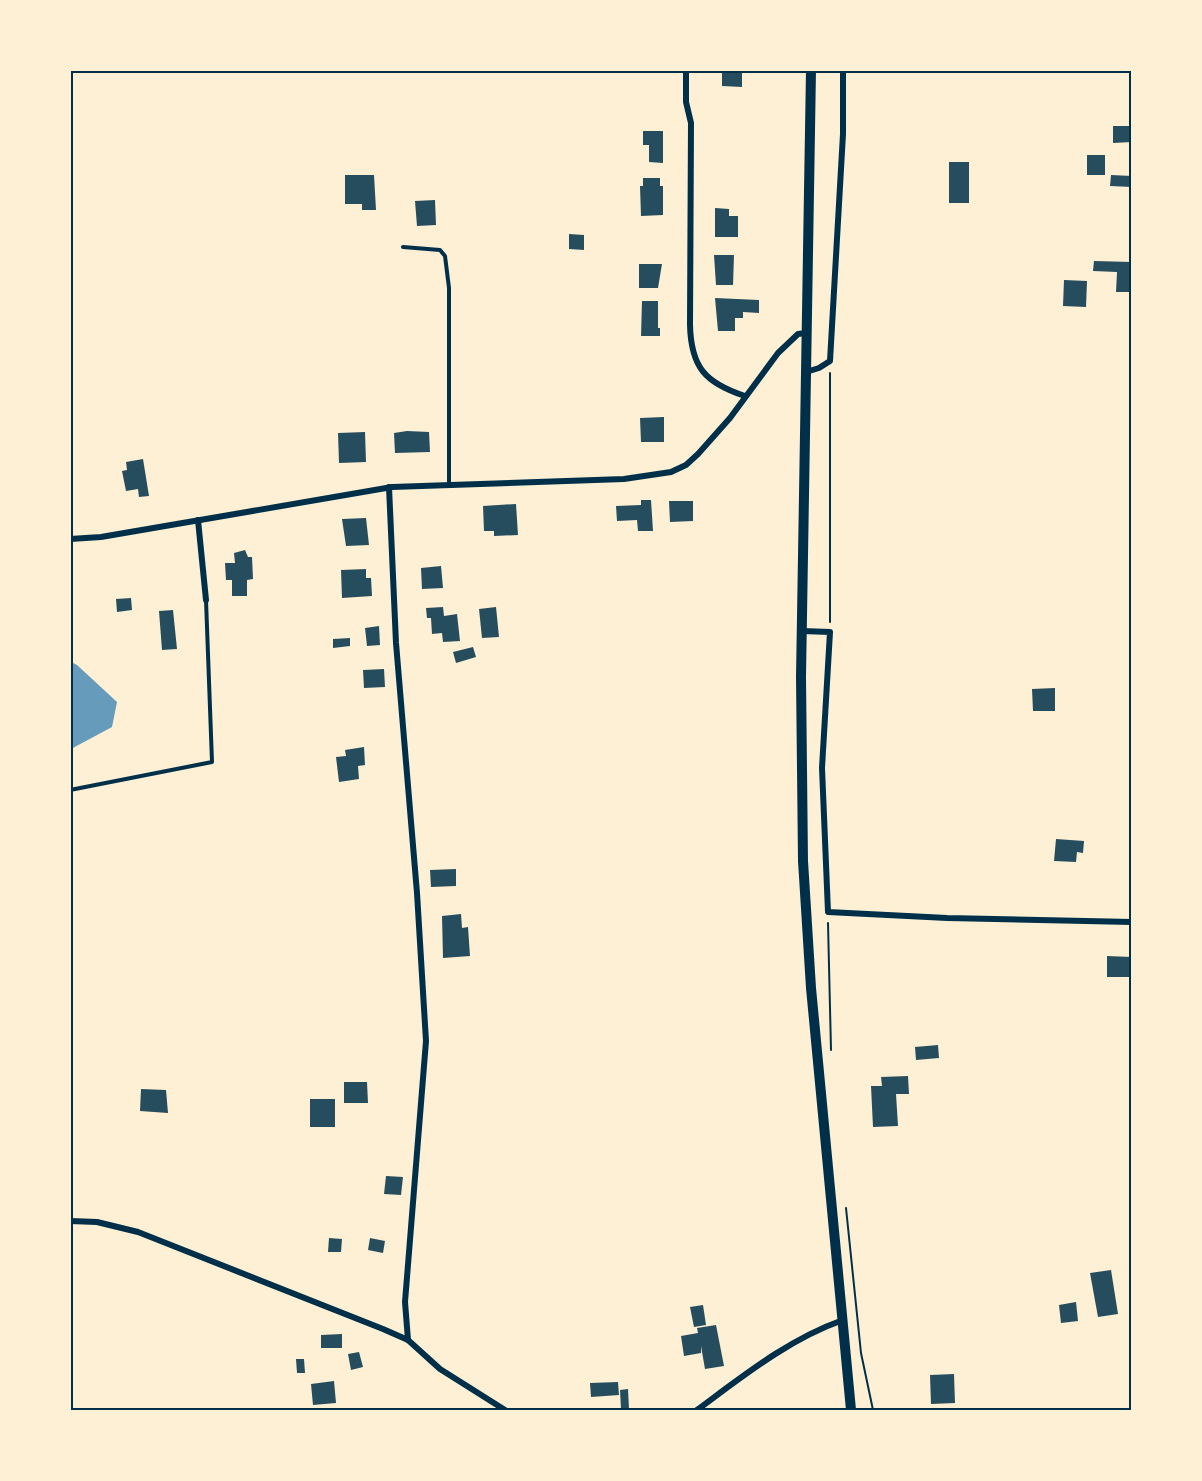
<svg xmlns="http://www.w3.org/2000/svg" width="1202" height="1481" font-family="Roboto,sans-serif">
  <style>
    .water { fill: #669bbc }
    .building { fill: #264d5e }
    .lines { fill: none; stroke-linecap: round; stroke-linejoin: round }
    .path { stroke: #003049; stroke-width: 2 }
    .service { stroke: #003049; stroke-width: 4 }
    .minor { stroke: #003049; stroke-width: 6 }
    .secondary { stroke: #003049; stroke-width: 10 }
    .neatline { fill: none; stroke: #003049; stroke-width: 2 }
  </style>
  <rect width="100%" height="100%" fill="#fdf0d5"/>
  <!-- water -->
  <path class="water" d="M71,662L77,665L117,702L112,727L71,749Z"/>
  <!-- building -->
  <g class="building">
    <path d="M722,70H742V87L722,86Z"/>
    <path d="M1113,126H1132V142L1113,143Z"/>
    <path d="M643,131H663V163L649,162V145H643Z"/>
    <rect x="1087" y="155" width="18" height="20"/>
    <rect x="949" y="162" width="20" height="41"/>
    <path d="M345,175H374L376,210H362V204H345Z"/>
    <path d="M1111,175L1132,176V187L1110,186Z"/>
    <path d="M643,178H660V186H663V215L641,216L640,186H643Z"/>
    <path d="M435,200L436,225L417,226L415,201Z"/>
    <path d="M715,208L729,209V216H738V237H715Z"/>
    <path d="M569,234L584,235V250L569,249Z"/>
    <path d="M714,255H734L733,285H716Z"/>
    <path d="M1094,261L1132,262V292H1116L1117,272L1093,271Z"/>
    <path d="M639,264H662L658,288H639Z"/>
    <path d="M1064,280L1087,281L1086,307L1063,306Z"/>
    <path d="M715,298L759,300V313L743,312V318H735V331H718Z"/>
    <path d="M642,301H658V328H660V336H641Z"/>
    <path d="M664,417V442H641L640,418Z"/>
    <path d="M407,431L429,432L430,452L395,453L394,433Z"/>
    <path d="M365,432L366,462L339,463L338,433Z"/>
    <path d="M143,459L149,496L139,497L138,489L126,491L122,471L127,470L126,462Z"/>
    <path d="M641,500H651L653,531H638L637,520L617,521L616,506L641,505Z"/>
    <path d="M669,501H693V521L670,522Z"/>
    <path d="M516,504L518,535L494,536V531H484L483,506Z"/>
    <path d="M366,518L369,545L346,546L342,519Z"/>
    <path d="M245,550L248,557H252L253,579L247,580V596H232V580H226L225,563H235L234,553Z"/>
    <path d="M441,566L443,588L422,589L421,568Z"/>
    <path d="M366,569V578H371L372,596L342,598L341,570Z"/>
    <path d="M131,598L132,610L117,612L116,599Z"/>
    <path d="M443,607L444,616L457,614L460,641L443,642L442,633L432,634L431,618H427L426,608Z"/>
    <path d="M496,607L499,637L482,638L479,609Z"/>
    <path d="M173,610L177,649L162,650L159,611Z"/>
    <path d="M379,626L380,645L367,646L365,628Z"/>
    <path d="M350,638V646L333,648V639Z"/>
    <path d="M473,647L476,657L456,663L453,652Z"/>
    <path d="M384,669L385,687L364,688L363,670Z"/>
    <path d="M1055,688V711H1033L1032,689Z"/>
    <path d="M364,747L365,765L358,766L359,779L339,782L336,757L346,756L345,750Z"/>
    <path d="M1056,839L1084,841L1083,853L1077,852L1076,862L1054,861Z"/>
    <path d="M456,869V886L431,887L430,870Z"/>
    <path d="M461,914L462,928L468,927L470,956L443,958L442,916Z"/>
    <path d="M1107,956L1132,957V977H1107Z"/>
    <path d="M938,1045L939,1058L916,1060L915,1047Z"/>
    <path d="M908,1076L909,1094H896L898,1126L873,1127L871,1086H882L881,1077Z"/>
    <path d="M344,1082H367L368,1103H344Z"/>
    <path d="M141,1089L166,1090L168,1113L140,1111Z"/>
    <rect x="310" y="1099" width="25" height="28"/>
    <path d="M386,1176L403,1177L401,1195L384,1194Z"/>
    <path d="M329,1238L342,1239L341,1252H328Z"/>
    <path d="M370,1238L385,1241L383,1253L368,1250Z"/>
    <path d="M1111,1270L1118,1314L1098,1317L1090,1273Z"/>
    <path d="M1076,1302L1078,1321L1061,1323L1059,1305Z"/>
    <path d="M703,1305L706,1325L694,1327L690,1307Z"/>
    <path d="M716,1325L724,1366L705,1369L701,1346V1353L684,1356L681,1336L698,1333L697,1328Z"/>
    <path d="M342,1334V1348H321V1335Z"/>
    <path d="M359,1352L363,1367L351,1370L348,1354Z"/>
    <path d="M296,1359H304L305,1373H297Z"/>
    <path d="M954,1374L955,1403L931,1404L930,1375Z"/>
    <path d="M334,1381L336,1403L313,1405L311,1384Z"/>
    <path d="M618,1382L619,1395L591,1397L590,1383Z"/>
    <path d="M628,1389L629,1409H621L620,1390Z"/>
  </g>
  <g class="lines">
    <!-- path -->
    <g class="path">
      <path d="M830,622V373"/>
      <path d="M828,923L831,1050"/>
      <path d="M846,1208L861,1353L873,1410"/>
    </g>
    <!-- service -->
    <g class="service">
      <path d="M403,247L440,250L445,256L449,288V483"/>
      <path d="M70,790L212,762L206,600"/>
    </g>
    <!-- minor -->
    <g class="minor">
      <path d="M686,70V102L691,123L690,325C691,367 705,383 745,396"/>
      <path d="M806,372L819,368L830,361L843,134V70"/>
      <path d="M389,487L396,643L417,893L426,1041L405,1302L408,1340"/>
      <path d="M198,520L206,600"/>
      <path d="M70,539L101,537L392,487L624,479L671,472L686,465L698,454L730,418L778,353L798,334L806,333"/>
      <path d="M802,631L830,632L822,768L828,912L947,918L1132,922"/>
      <path d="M70,1221L97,1222L138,1232L383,1329L408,1340L440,1369L505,1410"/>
      <path d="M697,1410C743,1376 789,1339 843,1320"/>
    </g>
    <!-- secondary -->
    <path class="secondary" d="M811,70L801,677L803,861L811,988L851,1410"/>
  </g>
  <!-- border -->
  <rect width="1202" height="1481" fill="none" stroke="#fdf0d5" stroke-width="144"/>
  <rect x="72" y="72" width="1058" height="1337" class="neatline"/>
</svg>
